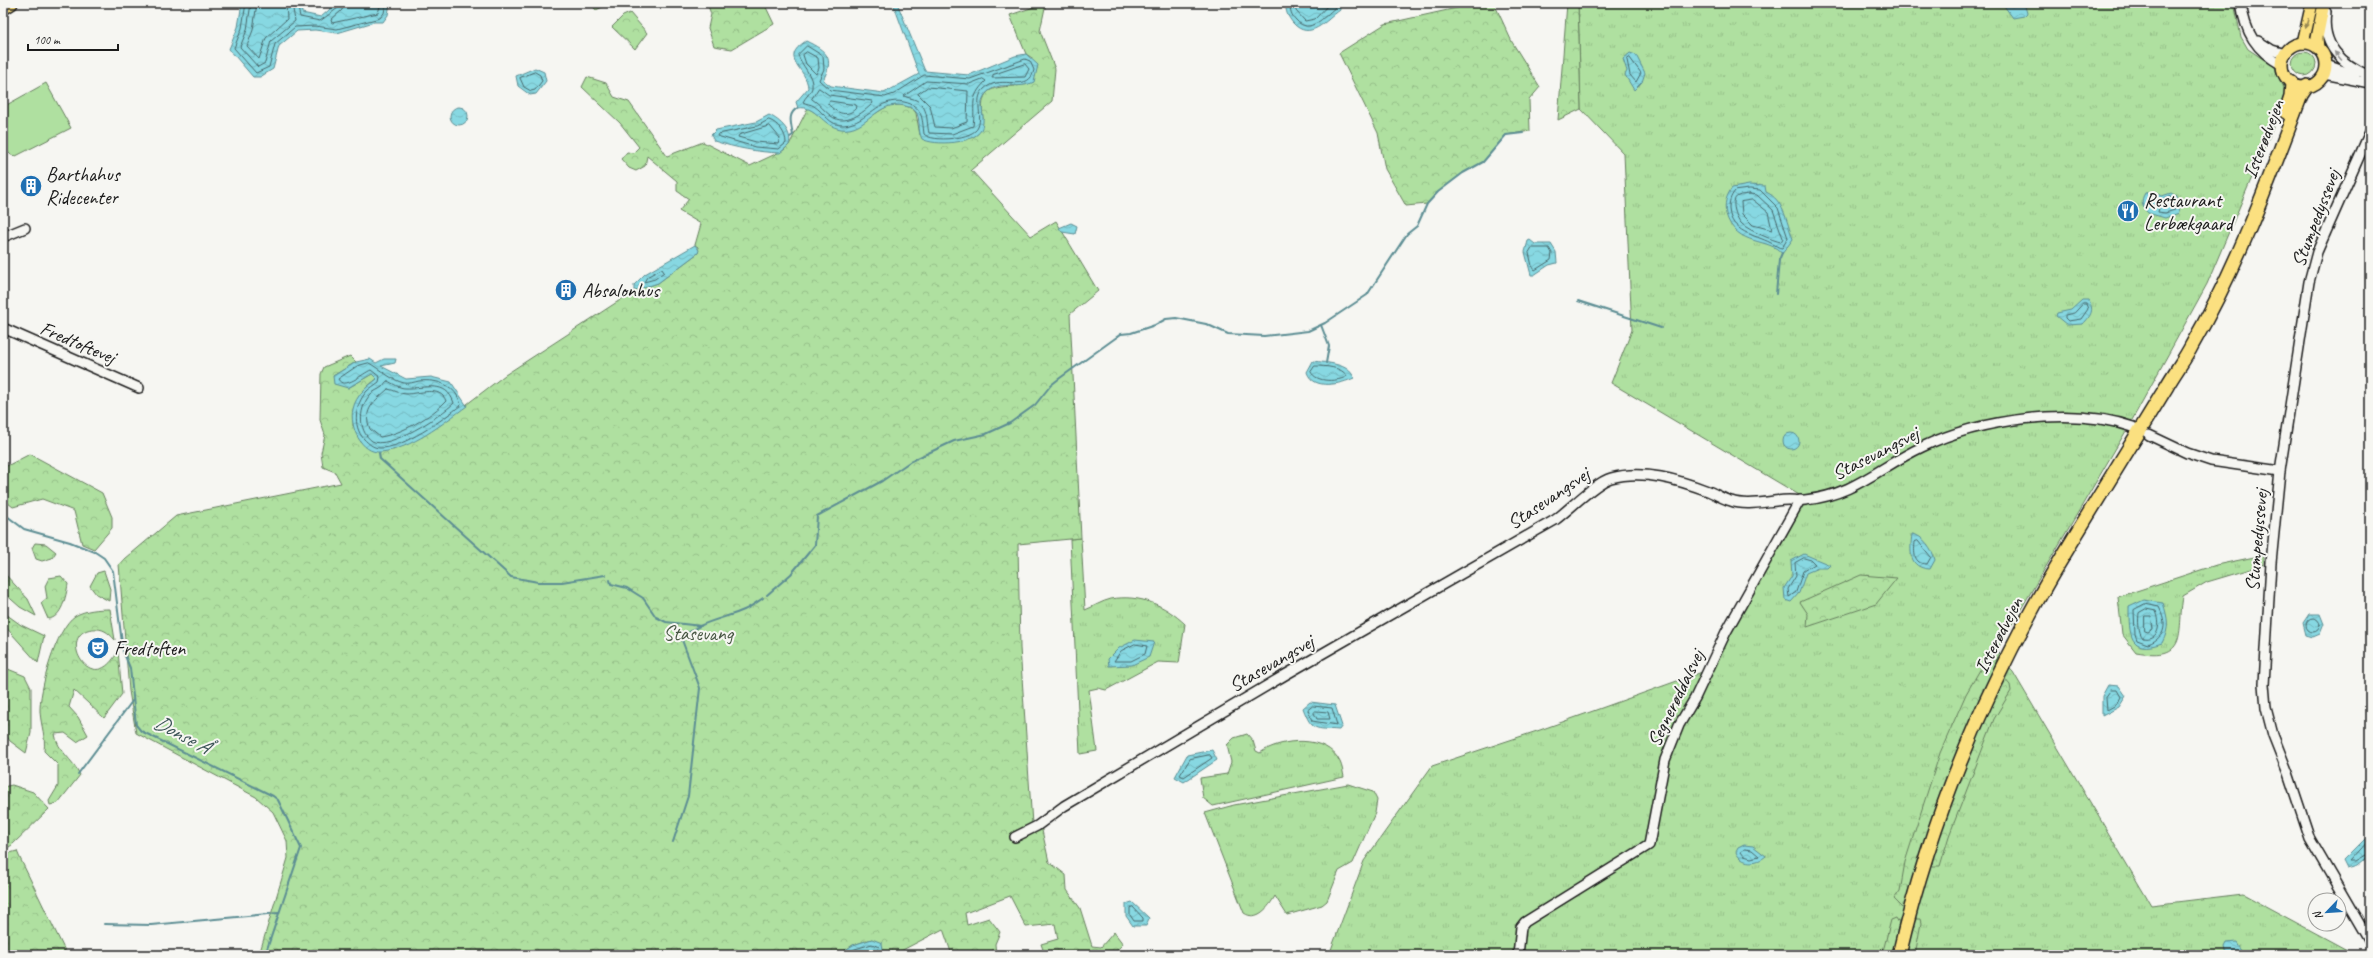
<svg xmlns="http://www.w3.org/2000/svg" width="2373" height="958" font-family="Caveat,sans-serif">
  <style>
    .grass { fill: url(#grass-tufts); stroke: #667e5e }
    .forest { fill: url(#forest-crowns); stroke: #667e5e }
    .pitch { fill: #afe0a0; stroke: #667e5e }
    .water { fill: url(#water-waves); stroke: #5c8d93 }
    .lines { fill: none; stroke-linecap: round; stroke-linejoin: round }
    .shore { stroke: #47676b; stroke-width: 1 }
    .stream { stroke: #5c8d93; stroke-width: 2 }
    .minor-casing { stroke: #1c1c1c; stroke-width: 12 }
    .major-casing { stroke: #1c1c1c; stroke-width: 14 }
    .highway-casing { stroke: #1c1c1c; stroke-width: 16 }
    .minor { stroke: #f6f6f2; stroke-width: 9 }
    .major { stroke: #fbe080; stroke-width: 11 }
    .highway { stroke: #fbe080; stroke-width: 13 }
    .oneway { fill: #978853 }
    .oneway2 { fill: #949492 }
    .labels { text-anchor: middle; stroke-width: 4; stroke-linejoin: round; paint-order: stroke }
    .street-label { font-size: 20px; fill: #1c1c1c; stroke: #f6f6f2 }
    .poi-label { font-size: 20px; fill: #1c1c1c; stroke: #f6f6f2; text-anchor: start }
    .park-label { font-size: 20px; fill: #485744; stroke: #f6f6f2 }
    .water-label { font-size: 21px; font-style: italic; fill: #3c5457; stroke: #f6f6f2 }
  </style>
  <defs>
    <pattern id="grass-tufts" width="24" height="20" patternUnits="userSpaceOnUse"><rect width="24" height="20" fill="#afe0a0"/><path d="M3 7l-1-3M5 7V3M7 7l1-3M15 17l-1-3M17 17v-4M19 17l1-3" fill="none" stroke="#96c089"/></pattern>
    <pattern id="forest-crowns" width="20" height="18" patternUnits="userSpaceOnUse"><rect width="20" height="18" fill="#afe0a0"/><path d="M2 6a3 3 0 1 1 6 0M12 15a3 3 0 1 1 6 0" fill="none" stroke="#96c089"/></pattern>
    <pattern id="water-waves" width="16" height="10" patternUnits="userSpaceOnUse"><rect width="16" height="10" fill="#87d8e2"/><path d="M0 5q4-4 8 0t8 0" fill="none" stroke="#74b9c1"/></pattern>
  </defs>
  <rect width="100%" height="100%" fill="#f6f6f2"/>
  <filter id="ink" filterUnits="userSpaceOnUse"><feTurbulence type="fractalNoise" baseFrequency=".025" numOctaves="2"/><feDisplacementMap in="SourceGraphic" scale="8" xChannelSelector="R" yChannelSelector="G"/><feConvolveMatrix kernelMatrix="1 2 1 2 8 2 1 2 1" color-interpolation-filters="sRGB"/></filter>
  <g filter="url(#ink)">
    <!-- grass -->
    <g class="grass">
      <path d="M1578,3H2234L2241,37L2248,49L2275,67L2286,91L2274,125L2207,284L2126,431L1995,653L2013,672L2151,905L2243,894L2347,950L2345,955H1329L1364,861L1432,766L1540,730L1705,671L1801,496L1611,383L1632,330L1624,154L1581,109Z"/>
      <circle cx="2304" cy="64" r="12"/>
      <path d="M1081,538L1085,610C1093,607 1102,601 1111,599C1140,594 1165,605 1185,624L1179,663L1158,662L1106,690L1098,688L1089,690L1097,751L1080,754L1070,539Z"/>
      <path d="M2264,555V565L2207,582L2183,596C2177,635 2189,661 2136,652L2122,634L2118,597L2216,565Z"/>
      <path d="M1247,734L1253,741L1256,751L1260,753C1281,738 1327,734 1340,762C1342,766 1343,772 1344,777L1213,806L1203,798L1200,778L1227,774L1231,762L1227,745L1234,738Z"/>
      <path d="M1348,784L1373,792L1377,800L1375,813L1353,863L1339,871L1327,901L1322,905L1287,915L1275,896C1269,907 1257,922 1244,913L1205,813L1234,805Z"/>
    </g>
    <!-- forest -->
    <g class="forest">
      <path d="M590,3H611L596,10Z"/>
      <path d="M707,3H764L774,24L732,49L714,46L708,28L711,14Z"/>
      <path d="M1046,3L1040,31L1055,69L1052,101L971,170L1031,236L1056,221L1098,291L1070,314L1081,538L1018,544L1020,648L1032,824L1041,826L1049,862L1066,875L1067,890L1080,908L1092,946L1101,947L1114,932L1123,944L1112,955H1045L1041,944L1058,939L1055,924L1026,927L1010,896L965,913L967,925L989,918L1000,932L995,944L996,955H952L943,929L893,955H877L881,952L872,939L853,945L841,953L829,955H259L288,858L287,841L273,812L256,797L136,733L129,691L119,564L176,516L341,483L335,472L323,467L321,453L325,435L320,420L321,374L324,367L350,356L356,362L333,376L348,388L372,374L377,379C358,392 353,403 353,426L393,450L437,427L505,375L634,291L658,283L698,253V247L695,245L701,224L679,211L689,199L677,191V181L647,156L645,166L636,171L629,168L621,159L627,152L633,153L639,147L620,123L582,87L587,77L606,83L614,97L629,102L667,156L703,142L750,166L784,150L789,145L808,108L817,114L870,117L889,105H902L912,108L916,113L920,135L983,119C980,91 987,87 1015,86L1032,58L1026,54L1010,15Z"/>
      <path d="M1479,3H1494L1512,42L1540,87L1529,100L1530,131L1506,135L1483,162L1463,173L1438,192L1427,204L1406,206L1385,169L1378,133L1339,53L1385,24Z"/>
      <path d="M1567,3H1578L1581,109L1558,120Z"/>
      <path d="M630,13L647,33L635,49L612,27L623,16Z"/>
      <path d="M30,454L102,493L112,517V528L94,549L82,544L74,511L42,499L13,507L3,499V468Z"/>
      <path d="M35,543L46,544L56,552L52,558L42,561L36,559L32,548Z"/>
      <path d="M104,571L110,589L109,601L96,594L90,586L97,573Z"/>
      <path d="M3,572L28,599L36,616L20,607L3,592Z"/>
      <path d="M1861,575L1897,578L1876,604L1807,627L1808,614L1800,602Z"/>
      <path d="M61,576L68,584C66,596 62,618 48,619L41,603L47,598L45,586L49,578Z"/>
      <path d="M110,609L115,640C108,632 103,628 92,629C55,634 92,701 118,651L122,694L104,718L74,690L69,707L78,717L88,735L77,742L65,733L55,734C57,751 73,759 80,775L58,803L50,805L49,801L58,786V765L44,751C46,737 41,726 40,712C39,691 56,628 75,616C85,610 99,609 110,609Z"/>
      <path d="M3,612L21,625L44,636L38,663L3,624Z"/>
      <path d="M1999,652C1990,687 1971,720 1957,754C1936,803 1920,853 1907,904L1902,907L1894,899L1900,891L1905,862L1940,753L1966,694L1988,656Z"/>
      <path d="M3,667L25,676L31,688V733L26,753L10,741L3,731Z"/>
      <path d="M2004,678L2010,685L2011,691L1994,719L1949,836L1940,866H1932L1933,854L1969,756Z"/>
      <path d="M12,785L33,792L49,809L12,845L3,851V787Z"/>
      <path d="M17,851L19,856L67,955H3V855Z"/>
      <path d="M1896,918L1899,923L1893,955H1882L1891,920Z"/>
      <path d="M1915,919H1920L1921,923L1915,955H1905Z"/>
    </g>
    <!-- pitch -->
    <path class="pitch" d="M46,83L71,128L16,156L11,155L3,147V107Z"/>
    <!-- water -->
    <g class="water">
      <path d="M242,3H301L302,13L321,17L337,3H390L388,15L383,22H374L337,33L315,30L297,31L279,46L273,69L260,77H253L229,49L238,27Z"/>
      <path d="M893,3H897L925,71L969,75L1015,56L1026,54L1038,65L1034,82C1020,90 1002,81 990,90C974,101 988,116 981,130C974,144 934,146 922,139C917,130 921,119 916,112C913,108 909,107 905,106C876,99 867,133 841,129C821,126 817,105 798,108L796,102L808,88C807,67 778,59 806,41C827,51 835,58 823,80L831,86L884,93L919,74Z"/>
      <path d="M1286,3H1339L1340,10C1326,20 1310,42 1293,23C1288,17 1285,11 1286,3Z"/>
      <path d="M2002,3H2024L2027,13L2024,16L2013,18Z"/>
      <path d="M1630,53L1636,55L1645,73L1642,82L1634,90L1625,75L1627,71L1623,59Z"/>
      <path d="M535,68L544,72L546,81L536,94L530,95L518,86L516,76Z"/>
      <circle cx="459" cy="116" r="9"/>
      <path d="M769,115C780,120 793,132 789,145L780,153C757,152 736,148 714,141L711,135L716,130L756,122Z"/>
      <path d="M1749,185L1765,186L1766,192C1784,200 1786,221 1793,239L1782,254C1771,237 1736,248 1726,214C1724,204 1726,196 1732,188Z"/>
      <path d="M2155,191L2162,196L2171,193L2176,196L2179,213L2165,218L2148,213C2142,207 2140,201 2145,193Z"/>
      <path d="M1071,223L1077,226L1075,234L1062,232L1059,228Z"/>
      <path d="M1530,240L1535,244H1551L1556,252L1557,263L1549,265L1534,275H1531L1525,252L1528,241Z"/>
      <path d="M695,245L699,250L698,253L658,283L634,291V285L645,274Z"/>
      <path d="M2082,300H2088C2095,309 2091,316 2083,324L2067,325L2056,316L2057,313L2071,310Z"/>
      <path d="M370,359L376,363L384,359H396L395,363L381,366L406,379L431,377L451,382L467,406C442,424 412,449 381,452C361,454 349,426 353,409C356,395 367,387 377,379L372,374L348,388L334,384L333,376L356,362Z"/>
      <path d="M1313,361C1327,363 1349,363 1354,378C1341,384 1313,391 1307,372Z"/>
      <circle cx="1791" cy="441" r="8"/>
      <path d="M1912,534C1923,535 1933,550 1935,560L1930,569C1908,568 1910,551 1912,534Z"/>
      <path d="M1804,554L1830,565L1827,568H1818L1806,573L1799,593L1791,602L1785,600L1784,588L1792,576L1791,561Z"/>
      <path d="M2144,600L2163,603C2168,618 2170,628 2162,643C2129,655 2129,634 2129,607Z"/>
      <path d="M2309,614H2320L2324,624L2320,634L2313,637L2306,635L2303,623Z"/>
      <path d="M1135,640L1154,642L1149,657L1132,665L1109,666L1108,659L1119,648Z"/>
      <path d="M2108,685L2119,686L2126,696L2119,707L2102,716V696Z"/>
      <path d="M1310,702L1335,705L1342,726L1339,730C1315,728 1312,732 1303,708Z"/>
      <path d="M1212,750L1217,760L1184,782L1175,777L1187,755Z"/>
      <path d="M2370,834V855L2357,866L2347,869L2343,861Z"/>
      <path d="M1744,845L1753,846L1766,856C1757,864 1741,865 1736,852L1738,848Z"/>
      <path d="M1132,902L1149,918L1146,926H1133L1126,916V904Z"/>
      <path d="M872,939L882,943L883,950L877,955H829L841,953L853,945Z"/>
      <path d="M2236,942L2244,955H2227L2225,947L2227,943Z"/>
    </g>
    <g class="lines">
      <!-- shore -->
      <g class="shore">
        <path d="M246,3L242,28L234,48L256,73L269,67L275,44L295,27L315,26L337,29L380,18L384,13L386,3"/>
        <path d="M251,3L247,30L240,47L258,67L265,63L271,41L295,21L292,3"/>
        <path d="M257,3L253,30L247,46L259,59L266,38L287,19L286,3"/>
        <path d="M297,3L300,17L320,21L338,8L339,3"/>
        <path d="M344,3L342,10L331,20L332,23L378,13L381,3"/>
        <path d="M1290,3C1290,10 1291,15 1296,20C1310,36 1324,16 1335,8V3"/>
        <path d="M1295,3L1296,11L1305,21L1315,19L1330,3"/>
        <path d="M807,46L823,56L824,69L819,80L830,90L885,97L894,94L924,75L970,79L1025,59L1030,61L1034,70C1029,92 1006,77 990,85C970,95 984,112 978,127C974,139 932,143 924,134C922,118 923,106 904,102C878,96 868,123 844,125C829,126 825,113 814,106C811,104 806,104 803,102C805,97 811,93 812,88C814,76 801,65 798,55Z"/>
        <path d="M807,52L818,58L819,68L816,74L806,64L803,55Z"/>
        <path d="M1630,58L1641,73L1636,82L1630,75L1627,60Z"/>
        <path d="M1025,64L1029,69L1025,77L992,78L993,75Z"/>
        <path d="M535,72L540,75L542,81L535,90L531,91L524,87L520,78Z"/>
        <path d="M983,79L986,81C968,99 976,104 973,126L952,134L929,133C926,121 929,107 916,100C912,98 908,98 904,96L926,81L969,84Z"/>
        <path d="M928,87L968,91L967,122L951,128L935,127L930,106L918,94Z"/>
        <path d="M819,88L829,95L872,101L873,103C863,113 845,127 831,116C824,111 820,104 812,99Z"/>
        <path d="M830,101L856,105L857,107C848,118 837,114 828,104Z"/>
        <path d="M769,120C778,123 786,133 786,143L779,149L755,147L717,136L718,134L757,126Z"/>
        <path d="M770,126L780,138L778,144L756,142L738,137L739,135Z"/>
        <path d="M1750,189L1760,190L1778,208L1788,238L1782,248C1778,248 1776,245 1771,243C1754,234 1731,233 1729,209C1729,202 1730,197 1735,191Z"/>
        <path d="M1750,194L1757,195L1773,210L1783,238L1781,242C1774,241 1748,230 1742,224C1737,220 1729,200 1738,196C1741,194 1747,195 1750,194Z"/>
        <path d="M2170,197L2172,199L2175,210L2165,213L2158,212L2161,201Z"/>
        <path d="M1753,200L1768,212L1772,230L1753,225L1742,214L1741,202Z"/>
        <path d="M1532,248H1549L1552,253L1551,260L1535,270L1532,266L1529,253Z"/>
        <path d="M662,269L664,272L655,279L644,282L647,277Z"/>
        <path d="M2083,304H2086L2088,309L2081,319L2068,321L2065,318V315L2074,313Z"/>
        <path d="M369,363C380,369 391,380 404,383C409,384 414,382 419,381C438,379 456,385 461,405C444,419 402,449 380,448C373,448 368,443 364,439C352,426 355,404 367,391C370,388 375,385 379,382L380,377L371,370C363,373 344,391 338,379L357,366Z"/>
        <path d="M1315,366C1325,366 1342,367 1347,376C1339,382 1316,383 1311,372Z"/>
        <path d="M388,381C393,384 400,388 405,388C425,389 446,379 454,403C442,415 388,451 372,441C357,430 359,406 371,394C374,391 378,390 382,387C385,385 384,382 388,381Z"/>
        <path d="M388,389C394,390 400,394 406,394C419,394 440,385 446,401C431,417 401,434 380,437L370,429C362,409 375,401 388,389Z"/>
        <path d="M1918,541L1931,557L1927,564C1913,564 1914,552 1915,542Z"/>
        <path d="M1804,558L1811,560L1815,564L1803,571L1796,592L1789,597L1788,589L1796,576L1795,563Z"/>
        <path d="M2145,604L2159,607C2167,623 2167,637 2148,644L2137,640L2135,634L2134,610Z"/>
        <path d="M2146,609L2156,611C2161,623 2160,641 2143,638C2138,632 2138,620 2139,613Z"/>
        <path d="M2145,616H2151L2153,629L2148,632L2145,631Z"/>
        <circle cx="2313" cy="625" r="7"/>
        <path d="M1135,644L1147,646L1145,654L1131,661H1114L1121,651Z"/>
        <path d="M2111,690H2117L2121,697L2116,705L2107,710L2106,697Z"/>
        <path d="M1313,706L1332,708L1337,725L1312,721L1308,710Z"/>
        <path d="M1316,711L1328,712L1330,719H1317L1314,713Z"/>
        <path d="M1210,755L1212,758L1184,777L1180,775L1190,759Z"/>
        <path d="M2370,839L2349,862H2355L2370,853"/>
        <path d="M1745,849L1752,850L1759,856L1751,858L1744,856L1741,852Z"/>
        <path d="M1133,907L1143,918V921H1134L1130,915V908Z"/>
        <path d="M845,955L855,949L872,944L879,947L875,955"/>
      </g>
      <!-- stream -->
      <g class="stream">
        <path d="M790,137L793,135C791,124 787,113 798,108"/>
        <path d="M1776,294L1779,260L1782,253"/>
        <path d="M1578,301L1661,328"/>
        <path d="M1321,325L1329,346L1326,363"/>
        <path d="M379,453L380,459L511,577L538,582H562L605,575"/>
        <path d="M3,513L24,529L70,542L95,552L104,558L113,571L123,651L130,668L136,725L141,731L273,796L278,800L301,848L265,955"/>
        <path d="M610,580L611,584L627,588L643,598L656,617L666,622L701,626"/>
        <path d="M767,595L791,574L815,545L817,516L882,481L911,461L954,441L986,434L1010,423L1035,405L1051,385L1060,378L1121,334L1131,333L1155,325L1166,319L1176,318L1206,324L1228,334L1264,336L1308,331L1325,323L1367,295L1407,234L1417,226L1427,204L1438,192L1463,173L1483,162L1506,135L1523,133"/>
        <path d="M78,774L133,700"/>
        <path d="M673,842L688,796L700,688L682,640C692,623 727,618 744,610C751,607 757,602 763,598"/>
        <path d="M104,924L151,925L279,913"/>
      </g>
      <!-- minor casing -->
      <g class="minor-casing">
        <g id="minor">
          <path d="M2241,3C2245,32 2256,51 2282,65"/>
          <path d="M2326,12C2321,45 2341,64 2370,76"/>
          <path d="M2258,41L2272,50L2285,54"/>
          <path d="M2326,65L2355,75"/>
          <path d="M2324,74L2370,83"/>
          <path d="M2370,132L2317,252L2309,282L2280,471L2271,563L2264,684L2266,708L2273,735L2288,773L2310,839L2370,942"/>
          <path d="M3,237L25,228"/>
          <path d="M3,328L139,388"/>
          <path d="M2149,435L2187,453L2211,461L2280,471"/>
          <path d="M1015,837L1037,826L1064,806L1285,675L1555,520C1570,509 1596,482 1611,478C1643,469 1679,480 1708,491C1716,494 1723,499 1731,501C1748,507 1771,500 1789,500C1794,500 1799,501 1805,500C1855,495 1879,467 1922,447C1980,419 2072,406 2133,427"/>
          <path d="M1518,955L1521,927L1525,922L1649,845L1665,760L1679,725L1695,698L1726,632L1800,500"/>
        </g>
      </g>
      <!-- major casing -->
      <g class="major-casing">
        <g id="major">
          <path d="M2303,43L2312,3"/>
          <circle cx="2304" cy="65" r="22"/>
          <path d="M2318,48L2317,38L2324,3"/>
        </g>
      </g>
      <!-- highway casing -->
      <g class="highway-casing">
        <g id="highway">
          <path d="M3,8L11,3"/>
          <path d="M2286,112L2291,97L2292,83"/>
          <path d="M1899,955C1930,823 1982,695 2050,578C2088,514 2128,450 2167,386C2175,372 2185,359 2192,345C2238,266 2269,180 2301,95L2307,86"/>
        </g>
      </g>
      <!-- minor -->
      <use href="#minor" class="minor"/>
      <!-- major -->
      <use href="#major" class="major"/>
      <!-- highway -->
      <use href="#highway" class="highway"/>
    </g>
    <!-- one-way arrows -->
    <defs><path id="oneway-solid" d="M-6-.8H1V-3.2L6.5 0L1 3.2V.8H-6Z"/></defs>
    <use class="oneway" href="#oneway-solid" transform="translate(2307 23) rotate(104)"/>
    <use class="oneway2" href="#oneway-solid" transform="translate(2338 56) rotate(-130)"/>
  </g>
  <!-- icons -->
  <defs>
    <g id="building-disc" transform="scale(1.15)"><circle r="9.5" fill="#1f6fb2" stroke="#f6f6f2"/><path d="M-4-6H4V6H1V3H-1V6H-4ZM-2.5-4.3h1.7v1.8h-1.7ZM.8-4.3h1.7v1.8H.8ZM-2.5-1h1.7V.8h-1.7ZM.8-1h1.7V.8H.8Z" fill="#fff"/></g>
    <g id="restaurant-disc" transform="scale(1.15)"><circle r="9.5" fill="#1f6fb2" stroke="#f6f6f2"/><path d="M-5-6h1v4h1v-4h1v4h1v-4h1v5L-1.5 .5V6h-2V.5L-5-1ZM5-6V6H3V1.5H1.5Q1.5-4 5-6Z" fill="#fff"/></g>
    <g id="theatre-disc" transform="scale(1.15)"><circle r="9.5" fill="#1f6fb2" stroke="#f6f6f2"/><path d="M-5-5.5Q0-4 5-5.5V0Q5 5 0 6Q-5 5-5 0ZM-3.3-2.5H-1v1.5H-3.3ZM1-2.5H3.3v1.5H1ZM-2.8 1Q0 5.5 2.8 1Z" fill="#fff"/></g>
  </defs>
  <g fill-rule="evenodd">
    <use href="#building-disc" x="31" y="186"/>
    <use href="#restaurant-disc" x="2128" y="211"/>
    <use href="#building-disc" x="566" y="290"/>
    <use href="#theatre-disc" x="98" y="648"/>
  </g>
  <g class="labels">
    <!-- street labels -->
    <g class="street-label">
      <text transform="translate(2263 139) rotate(-69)" y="7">Isterødvejen</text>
      <text transform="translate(2315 218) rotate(-69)" y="7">Stumpedyssevej</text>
      <text transform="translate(78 342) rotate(23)" y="7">Fredtoftevej</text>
      <text transform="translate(1875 453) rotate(-27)" y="7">Stasevangsvej</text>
      <text transform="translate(1548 498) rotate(-34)" y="7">Stasevangsvej</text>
      <text transform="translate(2256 540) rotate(-85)" y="7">Stumpedyssevej</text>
      <text transform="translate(1998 635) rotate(-63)" y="7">Isterødvejen</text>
      <text transform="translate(1271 663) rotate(-30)" y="7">Stasevangsvej</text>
      <text transform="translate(1675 698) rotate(-64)" y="7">Segnerøddalsvej</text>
    </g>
    <!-- poi labels -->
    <g class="poi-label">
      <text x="46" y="181">Barthahus<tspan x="46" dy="23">Ridecenter</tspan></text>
      <text x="2144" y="207">Restaurant<tspan x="2144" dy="23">Lerbækgaard</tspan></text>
      <text x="582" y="297">Absalonhus</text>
      <text x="114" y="655">Fredtoften</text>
    </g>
    <!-- park labels -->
    <g class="park-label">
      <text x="698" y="640">Stasevang</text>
    </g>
    <!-- water labels -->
    <g class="water-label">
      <text transform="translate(182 734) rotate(28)" y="7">Donse Å</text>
    </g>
  </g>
  <!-- margin -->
  <rect width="2373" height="958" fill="none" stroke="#f6f6f2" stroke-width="16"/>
  <rect x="8" y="8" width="2357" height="942" fill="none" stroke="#1c1c1c" stroke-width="1.5" filter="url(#ink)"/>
  <!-- north arrow -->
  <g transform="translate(2327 912) rotate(245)"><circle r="19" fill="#f6f6f2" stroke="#9f9f9c"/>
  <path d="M0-3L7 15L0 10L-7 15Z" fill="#1f6fb2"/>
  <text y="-6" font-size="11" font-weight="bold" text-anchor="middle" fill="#1c1c1c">N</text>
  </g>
  <!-- scale -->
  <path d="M28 44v6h90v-6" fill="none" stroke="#1c1c1c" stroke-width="2"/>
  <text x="34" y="44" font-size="12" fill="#1c1c1c" stroke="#f6f6f2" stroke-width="3" paint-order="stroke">100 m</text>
</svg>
